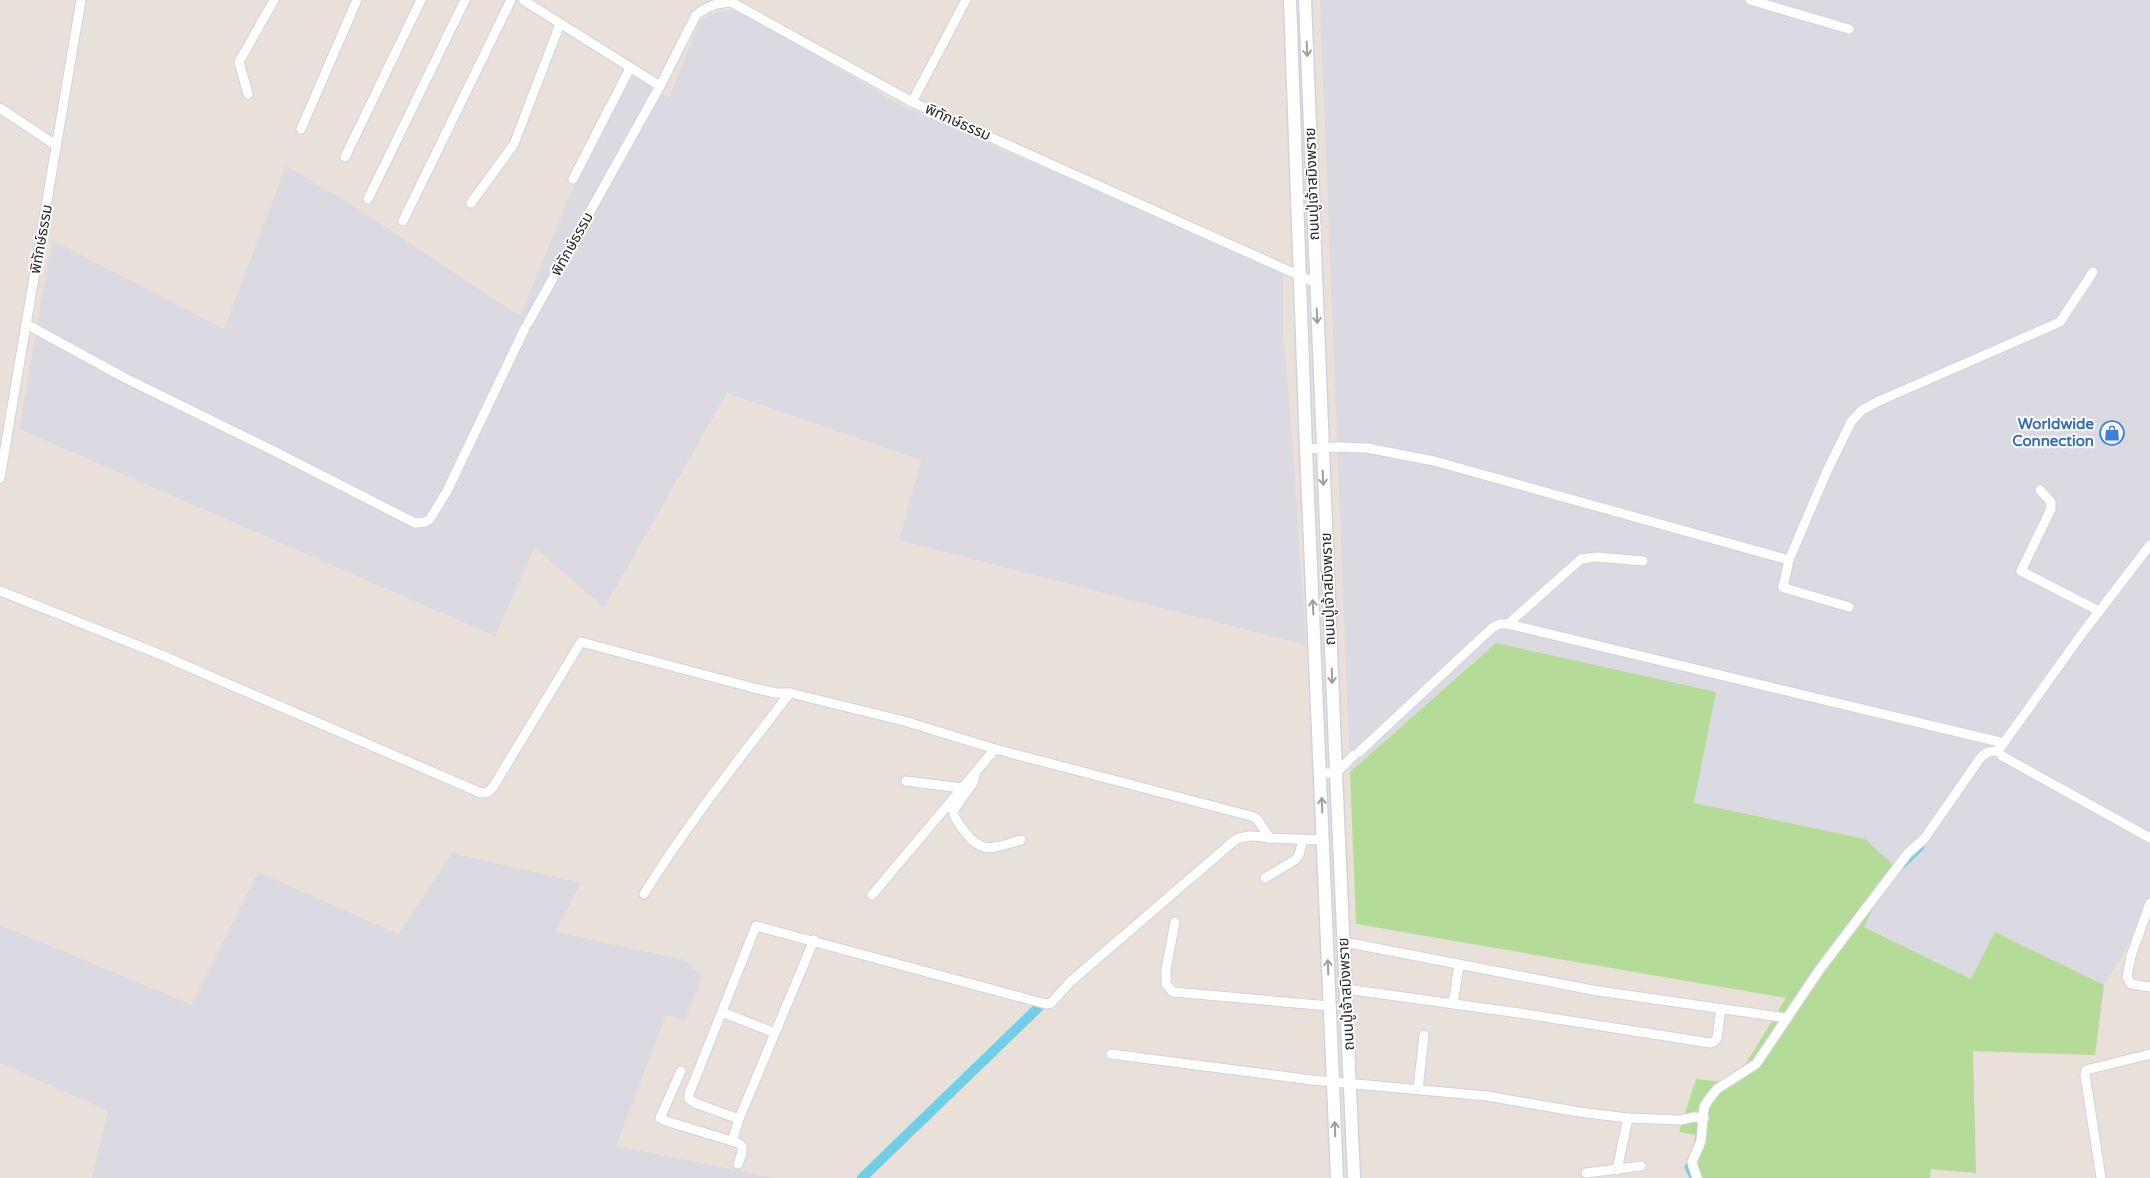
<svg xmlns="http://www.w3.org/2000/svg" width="2150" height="1178" font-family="'Varela Round','Noto Sans Thai',sans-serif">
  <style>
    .industrial { fill: #dbd9e1 }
    .green { fill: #b4dc98 }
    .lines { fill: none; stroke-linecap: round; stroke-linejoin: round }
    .stream { stroke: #71cfe5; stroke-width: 3 }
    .canal { stroke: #71cfe5; stroke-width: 10 }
    .street-casing { stroke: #ced3df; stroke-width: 11 }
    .secondary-casing { stroke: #ced3df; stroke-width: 15 }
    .street { stroke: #fff; stroke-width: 9 }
    .secondary { stroke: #fff; stroke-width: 12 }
    .oneway { stroke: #9e9e9e }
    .labels { text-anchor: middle; stroke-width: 4; stroke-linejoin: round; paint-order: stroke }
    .street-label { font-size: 15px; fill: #272727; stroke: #fff }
    .shop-label { font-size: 15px; font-weight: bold; fill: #366cbe; stroke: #fff; text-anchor: end }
  </style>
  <rect width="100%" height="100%" fill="#e9e0d9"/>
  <!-- industrial -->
  <g class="industrial">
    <path d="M1320,0H2150V908L2104,985L1995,932L1972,979L1864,926L1894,866L1865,839L1694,803L1716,693L1496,643L1350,772Z"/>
    <path d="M739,9L900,105L1283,272V334L1291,423L1306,645L899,540L921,460L727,393L604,608L535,547L495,636L19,429L52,240L224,329L286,166L360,210L520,316L623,68L669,98L700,20L720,11Z"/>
    <path d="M452,853L581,883L555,932L685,960L702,977L685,1020L666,1015L616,1146L774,1178H92L108,1111L0,1063V925L192,1005L258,872L398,934Z"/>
  </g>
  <!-- green -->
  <path class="green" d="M1496,643L1716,692L1694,803L1865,839L1894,866L1864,927L1971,979L1995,932L2104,985L2095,1055L1973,1051L1976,1173L1931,1169L1930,1178H1697V1165L1703,1136L1679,1132L1696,1079L1722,1082L1742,1070L1786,998L1356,924L1350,772Z"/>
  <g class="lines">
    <!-- stream -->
    <g class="stream">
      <path d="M1902,868L1921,850L1926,841"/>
      <path d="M1729,1086L1742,1077"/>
      <path d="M1696,1143L1699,1122"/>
      <path d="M1690,1161L1686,1167L1691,1178"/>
    </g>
    <!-- canal -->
    <path class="canal" d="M862,1178L1043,1003"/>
    <!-- street casing -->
    <g class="street-casing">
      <g id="street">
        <path d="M523,0L660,86L696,15C708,6 717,3 731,2L912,102L1316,283"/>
        <path d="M1750,0L1849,29"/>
        <path d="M248,94L239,62L274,0"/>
        <path d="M912,102L966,0"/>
        <path d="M0,108L57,146"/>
        <path d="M301,129L357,0"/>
        <path d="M345,157L421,0"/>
        <path d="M573,179L630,68"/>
        <path d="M368,199L465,0"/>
        <path d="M471,203L514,144L560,24"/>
        <path d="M403,221L511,0"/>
        <path d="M528,323L660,86"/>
        <path d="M26,324L125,378L272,450L415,523L425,522L430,519L447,491L525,328"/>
        <path d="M1306,449L1336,447L1367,448L1434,461L1789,560"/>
        <path d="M0,478L81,0"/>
        <path d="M2040,490L2051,502V509L2021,571L2099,611"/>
        <path d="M2150,545L2081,635L1998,751L2002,756L2150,838"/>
        <path d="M0,591L159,654L481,793L488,792L493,787L581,642L754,688L776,693H790L904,721L995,749L1251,816L1257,819L1270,838L1323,840"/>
        <path d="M1849,607L1788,589L1783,587L1789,560L1827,471L1851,422L1862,410L1879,401L2060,322L2093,272"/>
        <path d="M1508,624L1581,559L1597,557L1643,561"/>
        <path d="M1359,752L1492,628L1500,624H1508L2004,743"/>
        <path d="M1321,773H1336L1354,755"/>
        <path d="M975,776L973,783L953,811C954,819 960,825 965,832C983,856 996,847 1021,840"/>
        <path d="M906,781L962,788"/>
        <path d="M1265,878L1295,860L1299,855L1303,839"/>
        <path d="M644,894C688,823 740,758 790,693"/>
        <path d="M872,895L995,749"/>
        <path d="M2150,903L2131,956L2127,977L2131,984L2150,987"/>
        <path d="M1175,922L1166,970V984L1173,992L1330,1006"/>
        <path d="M1344,942L1598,991L1787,1018"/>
        <path d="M1346,989L1519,1013L1710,1043L1714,1042L1717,1038L1721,1009"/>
        <path d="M1453,1004L1459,965"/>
        <path d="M722,1012L775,1033"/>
        <path d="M1111,1054L1312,1080L1487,1096L1579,1112L1628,1118L1617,1170"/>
        <path d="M681,1071L660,1118L666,1121L738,1143L742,1146V1153L738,1164"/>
        <path d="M1418,1089L1424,1035"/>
        <path d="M1628,1118L1681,1120L1694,1117L1704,1118"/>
        <path d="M739,1119L695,1103L689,1099V1094L756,926L1046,1004L1051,1003L1070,982L1235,840C1247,834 1257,836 1270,838"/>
        <path d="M732,1141L739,1119L814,940"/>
        <path d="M1586,1173L1641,1166"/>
        <path d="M1697,1178L1692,1162L1701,1141L1704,1107L1709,1099L1717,1089L1756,1064L1820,969L1908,853L1924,839L1981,757L1988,752L1998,751"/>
        <path d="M2101,1178L2085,1075L2086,1070L2150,1054"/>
      </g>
    </g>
    <!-- secondary casing -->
    <g class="secondary-casing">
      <g id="secondary">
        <path d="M1290,0L1306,449L1337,1178"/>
        <path d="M1305,0L1336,773L1354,1178"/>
      </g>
    </g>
    <!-- street -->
    <use href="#street" class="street"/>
    <!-- secondary -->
    <use href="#secondary" class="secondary"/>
  </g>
  <!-- one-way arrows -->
  <defs><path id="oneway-shaft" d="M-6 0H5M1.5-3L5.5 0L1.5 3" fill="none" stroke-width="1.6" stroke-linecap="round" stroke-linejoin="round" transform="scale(1.25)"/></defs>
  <g class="oneway">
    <use href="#oneway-shaft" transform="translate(1307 49) rotate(87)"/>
    <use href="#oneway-shaft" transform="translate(1317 316) rotate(88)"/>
    <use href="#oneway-shaft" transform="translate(1323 478) rotate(87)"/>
    <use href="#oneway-shaft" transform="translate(1313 607) rotate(-93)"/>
    <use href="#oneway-shaft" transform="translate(1332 676) rotate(88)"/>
    <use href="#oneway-shaft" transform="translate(1322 805) rotate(-92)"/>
    <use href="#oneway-shaft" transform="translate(1328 967) rotate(-92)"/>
    <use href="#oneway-shaft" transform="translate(1335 1129) rotate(-92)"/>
  </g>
  <!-- icons -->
  <defs>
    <g id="shop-ring" transform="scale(1.25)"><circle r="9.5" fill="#fff" stroke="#3f7fe0" stroke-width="1.5"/><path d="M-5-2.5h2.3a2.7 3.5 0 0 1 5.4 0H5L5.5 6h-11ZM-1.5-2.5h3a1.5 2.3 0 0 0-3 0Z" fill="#3f7fe0"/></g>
  </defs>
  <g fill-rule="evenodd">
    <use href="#shop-ring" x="2112" y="433"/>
  </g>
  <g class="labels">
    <!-- street labels -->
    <g class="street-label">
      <text transform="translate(958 122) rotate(24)" y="5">พิทักษ์ธรรม</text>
      <text transform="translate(1312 184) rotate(-92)" y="5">ถนนปู่เจ้าสมิงพราย</text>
      <text transform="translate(41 239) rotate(-80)" y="5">พิทักษ์ธรรม</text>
      <text transform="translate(572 244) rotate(-61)" y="5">พิทักษ์ธรรม</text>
      <text transform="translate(1328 589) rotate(-92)" y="5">ถนนปู่เจ้าสมิงพราย</text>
      <text transform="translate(1346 994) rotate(-93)" y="5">ถนนปู่เจ้าสมิงพราย</text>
    </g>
    <!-- shop labels -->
    <g class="shop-label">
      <text x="2094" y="429">Worldwide<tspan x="2094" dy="17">Connection</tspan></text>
    </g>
  </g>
</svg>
